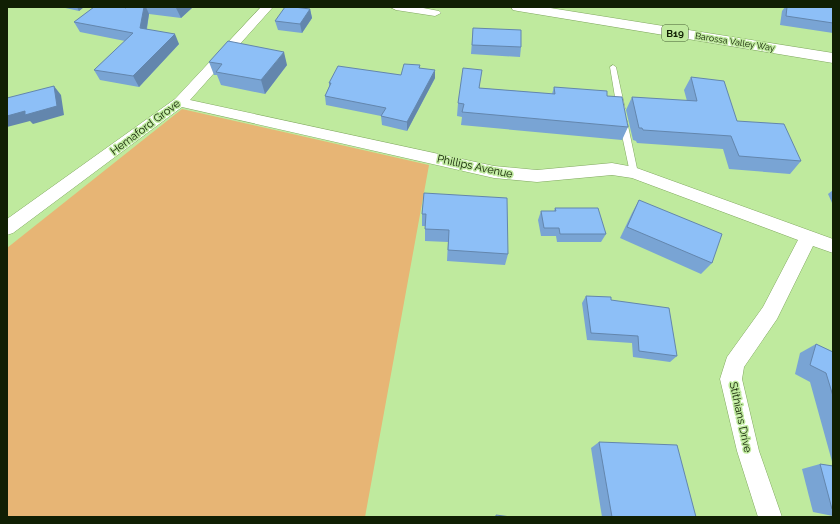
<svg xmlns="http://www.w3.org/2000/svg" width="840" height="524" font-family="Raleway,sans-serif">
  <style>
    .green { fill: #e7b575 }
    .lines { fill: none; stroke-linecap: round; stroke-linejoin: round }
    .lane-casing { stroke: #81a860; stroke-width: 1 }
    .street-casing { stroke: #81a860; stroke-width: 1 }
    .primary-casing { stroke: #81a860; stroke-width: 1 }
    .lane { fill: #fff; fill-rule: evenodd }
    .street { fill: #fff; fill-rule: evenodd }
    .primary { fill: #fff; fill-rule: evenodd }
    .wall { fill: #79a4d4 }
    .shaded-wall { fill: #6386ad }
    .building { fill: #8dbff7; stroke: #6386ad }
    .labels { text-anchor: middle; stroke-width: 3; stroke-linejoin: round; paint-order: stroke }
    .far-street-label { font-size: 9px; fill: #101f03; stroke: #bfea9e }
    .shield { fill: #bfea9e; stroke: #445c32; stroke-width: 1 }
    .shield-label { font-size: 10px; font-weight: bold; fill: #101f03 }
    .street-label { font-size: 11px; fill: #101f03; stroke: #bfea9e }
  </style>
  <rect width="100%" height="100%" fill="#bfea9e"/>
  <!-- green -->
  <path class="green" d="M182,109L429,165L365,517H7V248Z"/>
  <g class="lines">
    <!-- lane casing -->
    <g class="lane-casing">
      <g id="lane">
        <path d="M613,65L616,67L625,109L621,111L617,109L610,67Z"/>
        <path d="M620,119H626L627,121L638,173L634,176L630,173L619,121Z"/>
      </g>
    </g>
    <!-- street casing -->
    <g class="street-casing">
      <g id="street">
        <path d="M261,7H273L190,100L494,166L537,170L612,163L634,167L833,239V253L813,246L777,319L744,367L742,379L759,451L782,517H758L737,451L720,379L727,357L763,307L798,240L632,178L612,175L537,182L494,178L182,107L13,233L7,235V219L175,99Z"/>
        <path d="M390,7H418L439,11L441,13L435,16L396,10Z"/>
      </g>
    </g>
    <!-- primary casing -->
    <g class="primary-casing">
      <path id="primary" d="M511,7H544L833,53V63L518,11L513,10Z"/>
    </g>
    <!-- lane -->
    <use href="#lane" class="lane"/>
    <!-- street -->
    <use href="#street" class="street"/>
    <!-- primary -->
    <use href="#primary" class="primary"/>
  </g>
  <!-- wall -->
  <g class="wall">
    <path d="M61,7H84L79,11Z"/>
    <path d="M127,7H193L181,18L149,14L147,29L179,44L139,87L100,80L94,70L125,41L80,32L74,22Z"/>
    <path d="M785,7H833V33L780,25L782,11Z"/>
    <path d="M310,9L312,18L302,33L278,30L275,21Z"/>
    <path d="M473,28L521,47L520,57L471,54Z"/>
    <path d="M209,62L287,65L265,94L221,85L217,75H214Z"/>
    <path d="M420,68L435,78L407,131L382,125L381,116L326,105L325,96L329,87V83L401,75Z"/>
    <path d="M691,77L737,121L801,161L790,174L729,169L723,149L637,143L636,141L633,140L626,110L632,97L687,101L684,90Z"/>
    <path d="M554,87L607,96L628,127L622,140L461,125L462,117L457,116L458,103L480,88L552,94Z"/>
    <path d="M833,190V205L828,194Z"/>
    <path d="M424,193L508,254L505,265L447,261L448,242L425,241V226H422V214Z"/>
    <path d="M639,200L712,263L701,274L620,238L632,213Z"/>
    <path d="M555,208L606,234L601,242H557L556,236H541L538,220L541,211H554Z"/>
    <path d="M586,296L611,300L677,356L670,362L633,357L632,343L587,340L582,303Z"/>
    <path d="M816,344L833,352V465L810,382L795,374L800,353Z"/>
    <path d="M599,442L696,517H602L591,448Z"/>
    <path d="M820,464L833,466V516L813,512L802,469Z"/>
  </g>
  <!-- shaded-wall -->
  <g class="shaded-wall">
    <path d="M77,7H84L79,11Z"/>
    <path d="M144,7H146L149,14L145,38L140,28Z"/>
    <path d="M177,7H193L181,18L176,8Z"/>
    <path d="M310,9L312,18L302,33L300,24Z"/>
    <path d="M175,34L179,44L139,87L133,76Z"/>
    <path d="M284,52L287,65L265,94L261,80Z"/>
    <path d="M435,70V78L407,131V122Z"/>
    <path d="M54,86L61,95L64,115L33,124L30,121L7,127V116Z"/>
  </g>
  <!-- building -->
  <g class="building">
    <path d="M94,7H123L126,8L127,7H144L140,28L175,34L133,76L94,70L133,33L74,22Z"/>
    <path d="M285,7H294L310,9L300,24L275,21Z"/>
    <path d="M787,7H833V23L786,16Z"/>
    <path d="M473,28L521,30V47L472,45Z"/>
    <path d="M228,41L284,52L261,80L216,72L222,64L209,62Z"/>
    <path d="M404,64L420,65L419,68L435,70L407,122L381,116L386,108L325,96L331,83H329L338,66L401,75Z"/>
    <path d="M463,68L482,70L479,88L555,94L554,87L607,91V96L622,97L628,127L462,112L464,104L458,103Z"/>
    <path d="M691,77L724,81L737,121L784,124L801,161L739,156L731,136L643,130L642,128H639L632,97L697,101Z"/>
    <path d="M54,86L57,106L25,115V111L7,116V98Z"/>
    <path d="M424,193L507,198L508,254L448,250L449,230L425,229L426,214H422Z"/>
    <path d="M639,200L722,234L712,263L627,227Z"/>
    <path d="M555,208H598L606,234H560L559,228H544L541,211H556Z"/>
    <path d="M586,296L611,297V300L669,308L677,356L639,351L638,336L591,333Z"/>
    <path d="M816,344L833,352V396L826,373L810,365Z"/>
    <path d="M599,442L677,445L696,517H612Z"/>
    <path d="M820,464L833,466V509H832Z"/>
    <path d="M496,515L511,517H496Z"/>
  </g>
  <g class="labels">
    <!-- far-street labels -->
    <g class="far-street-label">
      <text transform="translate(735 42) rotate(9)" y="3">Barossa Valley Way</text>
    </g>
    <!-- shield labels -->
    <rect class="shield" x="662" y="25" width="26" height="16" rx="3"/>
    <g class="shield-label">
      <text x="675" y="37">B19</text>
    </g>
    <!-- street labels -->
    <g class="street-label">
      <text transform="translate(145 127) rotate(-37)" y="4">Hemaford Grove</text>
      <text transform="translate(475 166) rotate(12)" y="4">Phillips Avenue</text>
      <text transform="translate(741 417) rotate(78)" y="4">Stithians Drive</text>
    </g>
  </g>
  <!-- border -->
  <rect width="840" height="524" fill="none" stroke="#101f03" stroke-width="16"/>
</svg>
